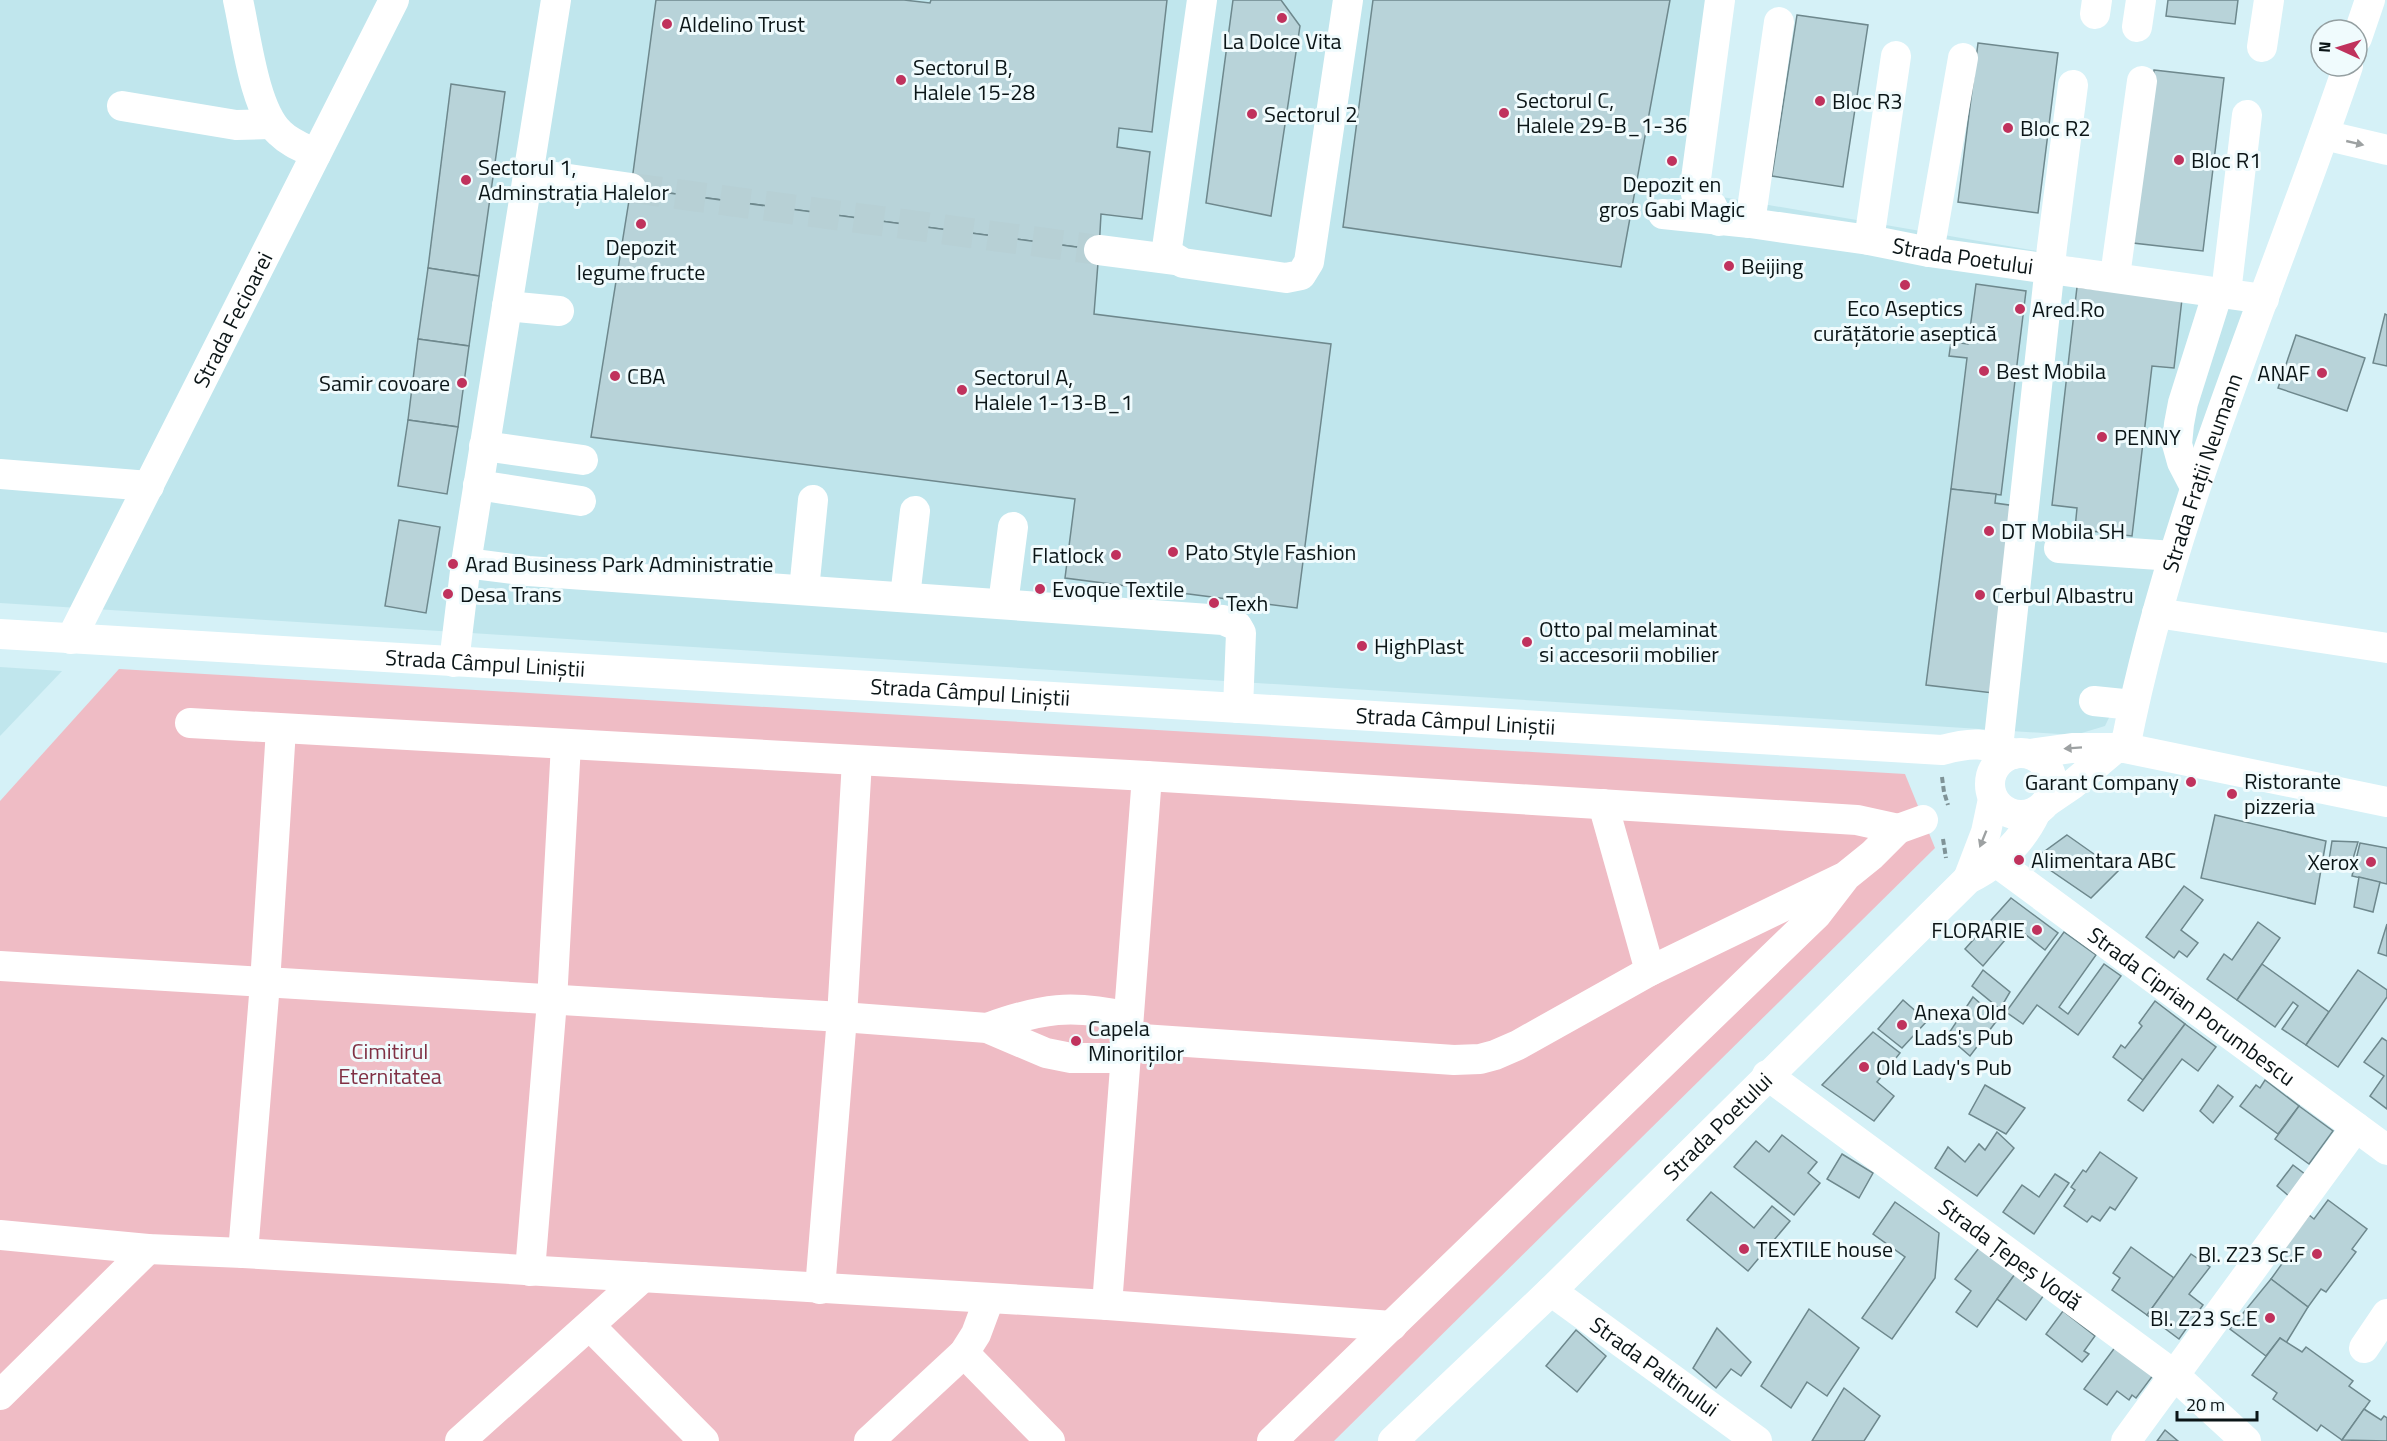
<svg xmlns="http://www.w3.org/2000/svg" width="2387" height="1441" font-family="'Titillium Web',sans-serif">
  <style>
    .built { fill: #c0e6ed }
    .green { fill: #efbcc5 }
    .building { fill: #b8d3d9; stroke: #6e888d; stroke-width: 1.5 }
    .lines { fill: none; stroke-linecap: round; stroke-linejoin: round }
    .minor-tunnel { stroke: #b7d0d5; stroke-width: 30; stroke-dasharray: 30 15; stroke-linecap: butt }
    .path { stroke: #7f9397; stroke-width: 4; stroke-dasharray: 6 3; stroke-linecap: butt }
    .minor { stroke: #fff; stroke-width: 30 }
    .oneway { fill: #9da1a2 }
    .poi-dot { fill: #c0325d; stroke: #f0fbfd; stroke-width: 2 }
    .labels { text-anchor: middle; stroke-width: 6; stroke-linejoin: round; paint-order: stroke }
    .poi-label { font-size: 22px; fill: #0b1517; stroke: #f0fbfd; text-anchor: start }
    .street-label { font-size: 22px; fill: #0b1517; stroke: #f0fbfd }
    .park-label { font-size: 22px; fill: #803044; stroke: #f0fbfd }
  </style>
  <rect width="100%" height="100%" fill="#d5f1f7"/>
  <!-- built -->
  <g class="built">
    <path d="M0,0H1730L1699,193L2253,288L2122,691L2105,726L2075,735L0,603Z"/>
    <path d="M0,667L62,671L0,736Z"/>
  </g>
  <!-- green -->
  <path class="green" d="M119,669L1905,774L1935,848L1334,1441H0V801Z"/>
  <!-- building -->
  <g class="building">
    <path d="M656,0H904L930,3L931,0H1167L1152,132L1119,128L1117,147L1150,152L1142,219L1101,214L1099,250L631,188Z"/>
    <path d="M1233,0H1281L1300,26L1271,216L1206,203Z"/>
    <path d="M1373,0H1670L1621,267L1343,227Z"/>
    <path d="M2168,0H2238L2235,24L2166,16Z"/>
    <path d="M1797,15L1868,25L1843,187L1772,176Z"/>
    <path d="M1978,43L2058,53L2038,213L1958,202Z"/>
    <path d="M2154,70L2224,78L2203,251L2133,243Z"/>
    <path d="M451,84L505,92L479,276L428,268Z"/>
    <path d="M631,188L1099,250L1094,314L1331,344L1297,608L1065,578L1075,499L591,437Z"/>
    <path d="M428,268L479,276L469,346L418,339Z"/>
    <path d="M1976,284L2026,291L2001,495L1951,489L1967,358L1949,356L1951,342L1968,344Z"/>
    <path d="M2077,287L2182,299L2174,368L2152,366L2132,536L2075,529L2077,508L2052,505Z"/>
    <path d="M2385,314L2387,315V366L2373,363Z"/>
    <path d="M2296,335L2365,358L2347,411L2278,388Z"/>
    <path d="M418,339L469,346L458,427L408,420Z"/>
    <path d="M408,420L458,427L447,494L398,486Z"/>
    <path d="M1951,489L1996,494L1995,503L2016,506L1993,693L1926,685Z"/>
    <path d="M399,520L440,527L426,613L385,606Z"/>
    <path d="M2215,815L2326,841L2315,904L2201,878Z"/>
    <path d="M2067,835L2118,871L2091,898L2034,859Z"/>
    <path d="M2332,841L2358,842L2352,862L2329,860Z"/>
    <path d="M2360,843L2387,848V884L2352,876Z"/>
    <path d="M2359,877L2380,882L2373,912L2354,907Z"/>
    <path d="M2184,886L2203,900L2181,930L2198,943L2187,957L2179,951L2174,958L2146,937Z"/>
    <path d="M2011,898L2058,933L2045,950L2016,927L1983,966L1965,949Z"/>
    <path d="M2258,922L2280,938L2237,1000L2207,979L2224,954L2232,960Z"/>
    <path d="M2387,924V956L2378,953Z"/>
    <path d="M2064,932L2096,955L2059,1007L2068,1014L2104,964L2121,976L2078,1035L2037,1005L2023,1024L2006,1012Z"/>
    <path d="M2262,964L2329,1012L2306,1045L2282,1029L2298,1006L2293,1002L2275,1027L2237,1000Z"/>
    <path d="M1983,970L2010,992L2000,1009L1972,986Z"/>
    <path d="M2358,970L2387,990V997L2338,1067L2306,1045Z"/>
    <path d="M1973,997L1998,1019L1970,1056L1947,1036Z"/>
    <path d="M1903,1000L1927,1021L1902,1048L1878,1029Z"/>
    <path d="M2155,1001L2185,1024L2143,1080L2113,1057L2121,1045L2125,1048L2142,1026L2139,1023Z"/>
    <path d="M2185,1024L2216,1047L2198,1071L2182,1059L2143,1111L2128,1100Z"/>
    <path d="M1873,1032L1900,1053L1877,1082L1894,1096L1874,1121L1822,1085Z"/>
    <path d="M2382,1038L2387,1041V1109L2370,1096L2384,1076L2364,1062Z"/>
    <path d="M2265,1080L2299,1106L2278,1134L2240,1106L2256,1085L2260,1088Z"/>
    <path d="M1985,1085L2025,1108L2006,1134L1969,1114Z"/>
    <path d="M2218,1085L2233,1097L2213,1123L2200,1111Z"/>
    <path d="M2299,1106L2333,1131L2309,1164L2275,1139Z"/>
    <path d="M1997,1132L2014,1148L1977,1196L1935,1168L1948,1147L1965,1162L1979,1144L1985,1150Z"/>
    <path d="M1782,1135L1817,1162L1808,1173L1820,1183L1794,1215L1734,1167L1756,1141L1769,1152Z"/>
    <path d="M2100,1152L2137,1178L2115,1210L2110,1207L2100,1221L2092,1216L2087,1222L2064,1206L2075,1190L2071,1187L2083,1170L2086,1172Z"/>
    <path d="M1842,1154L1873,1173L1859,1198L1827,1179Z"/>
    <path d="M2293,1165L2314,1181L2297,1203L2277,1186Z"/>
    <path d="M2055,1174L2069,1183L2034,1234L2003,1212L2022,1185L2039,1197Z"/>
    <path d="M1711,1192L1754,1228L1772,1206L1790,1221L1748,1271L1687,1220Z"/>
    <path d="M2328,1200L2367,1229L2352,1249L2356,1252L2326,1292L2321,1289L2308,1307L2271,1279L2284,1261L2278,1256L2309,1215L2314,1219Z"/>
    <path d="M1895,1202L1939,1233L1935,1278L1892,1339L1862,1318L1905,1257L1873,1234Z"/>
    <path d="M2131,1247L2174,1278L2147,1315L2112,1290L2120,1278L2113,1273Z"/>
    <path d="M1979,1248L2015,1274L1977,1327L1956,1312L1971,1291L1955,1279Z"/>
    <path d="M2191,1254L2210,1267L2189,1294L2203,1305L2179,1339L2147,1315Z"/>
    <path d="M2015,1274L2044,1295L2026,1320L1997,1299Z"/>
    <path d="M2271,1279L2308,1307L2286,1343L2280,1338L2266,1356L2230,1329Z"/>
    <path d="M1809,1309L1859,1348L1827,1396L1807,1382L1791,1408L1761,1386Z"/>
    <path d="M2063,1311L2095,1336L2084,1351L2089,1354L2082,1362L2046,1334Z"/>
    <path d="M1717,1328L1751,1362L1741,1376L1731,1369L1716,1388L1693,1368Z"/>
    <path d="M1576,1330L1606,1356L1577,1392L1546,1366Z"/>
    <path d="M2280,1338L2302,1352L2306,1347L2353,1381L2349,1386L2370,1401L2342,1440L2321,1425L2317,1431L2273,1399L2277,1393L2252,1375Z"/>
    <path d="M2116,1346L2154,1374L2136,1398L2132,1395L2129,1400L2117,1391L2107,1405L2084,1389Z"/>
    <path d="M1844,1388L1880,1416L1864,1441H1812Z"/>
    <path d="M2364,1409L2381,1420L2384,1416L2387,1418V1441L2342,1440Z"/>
    <path d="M2165,1430L2178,1441H2157Z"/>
  </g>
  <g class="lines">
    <!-- minor-tunnel -->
    <path class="minor-tunnel" d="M631,188L1099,250"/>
    <!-- path -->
    <g class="path">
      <path d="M1942,777L1944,792L1948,805"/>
      <path d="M1943,839L1946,858"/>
    </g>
    <!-- minor -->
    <g class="minor">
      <path d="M238,0C246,35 254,109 280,133C290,143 304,148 316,154"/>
      <path d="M1202,0L1167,248L1170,255L1183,263L1286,278L1301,275L1309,262L1348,0"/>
      <path d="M2095,14L2097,0"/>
      <path d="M2137,27L2141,0"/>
      <path d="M2357,38L2370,0"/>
      <path d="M2262,47L2269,0"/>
      <path d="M122,106L236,125L271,124"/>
      <path d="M2324,135L2387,150"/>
      <path d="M528,173L631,188"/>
      <path id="s1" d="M1663,214L1750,223L1869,240L1929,252L2264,299"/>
      <path d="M1719,221L1712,206L1696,194L1695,186L1720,0"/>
      <path d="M1750,223L1779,22"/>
      <path d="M1869,240L1896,56"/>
      <path d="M1099,250L1176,260"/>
      <path d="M1929,252L1963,58"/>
      <path d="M2115,276L2142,81"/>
      <path d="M2226,293L2247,115"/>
      <path d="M507,306L559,311"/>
      <path d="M484,446L583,460"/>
      <path d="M0,474L149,486"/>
      <path d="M478,485L581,501"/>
      <path d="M2195,487L2182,462L2177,444L2179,424L2183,403L2218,292"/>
      <path d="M2059,548L2173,556"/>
      <path d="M466,563L528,571L1223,620L1237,626L1241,633L1238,708"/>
      <path d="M804,590L813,500"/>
      <path d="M905,597L915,511"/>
      <path d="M1003,604L1013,527"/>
      <path d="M2157,613L2387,648"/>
      <path id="s2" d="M0,634L1942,750C1971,742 1985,742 2014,754"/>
      <path id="s3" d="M71,639L394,0"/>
      <path d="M454,662L466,563L556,0"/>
      <path d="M2094,701L2133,705"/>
      <path d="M190,723L1147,776L1857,820L1898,829"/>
      <path d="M1998,748L2052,247L2073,85"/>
      <path id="s4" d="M2125,748C2171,512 2271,292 2348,66"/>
      <circle cx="2021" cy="784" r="31"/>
      <path d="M2030,754L2072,748H2125L2387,802"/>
      <path d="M2048,801L2073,784L2117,747"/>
      <path d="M1603,804L1650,971"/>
      <path id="s5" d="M1996,862L2387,1150"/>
      <path d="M1968,879L1986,832L1993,799"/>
      <path d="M0,966L842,1017L987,1028L1046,1053L1071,1058H1126"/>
      <path d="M987,1028C1042,1008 1072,1004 1128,1017"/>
      <path d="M1127,1038L1454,1060L1480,1059L1495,1055L1518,1045L1650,971L1842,878"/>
      <path id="s6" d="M1767,1075L2173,1374L2246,1441"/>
      <path d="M0,1235L148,1249L243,1253L1107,1305L1392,1326"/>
      <path d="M243,1253L265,983L281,729"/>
      <path d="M530,1271L552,1001L566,744"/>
      <path d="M820,1289L842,1017L857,761"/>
      <path id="s7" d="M1551,1291L1757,1441"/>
      <path d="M1107,1305L1147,776"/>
      <path d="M590,1326L704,1441"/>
      <path d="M2364,1348L2387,1314"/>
      <path d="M964,1353L1050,1441"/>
      <path d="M0,1395L148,1249"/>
      <path d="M460,1441L643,1277"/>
      <path d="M869,1441L964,1353L976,1334L989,1299"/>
      <path d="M1272,1441L1816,915L1846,876L1872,855L1898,829L1923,820"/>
      <path id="s8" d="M1393,1441L1551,1291L1968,879C1998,864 2022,842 2036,812"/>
      <path d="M2126,1441L2356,1127"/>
    </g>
  </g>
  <!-- one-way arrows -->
  <defs><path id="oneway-solid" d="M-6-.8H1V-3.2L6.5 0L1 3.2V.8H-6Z" transform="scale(1.5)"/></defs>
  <g class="oneway">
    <use href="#oneway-solid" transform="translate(2355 143) rotate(13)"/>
    <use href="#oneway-solid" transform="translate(2073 748) rotate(176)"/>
    <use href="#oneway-solid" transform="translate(1983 839) rotate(112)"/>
  </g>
  <!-- markers -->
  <g class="poi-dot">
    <circle cx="1282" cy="18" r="6"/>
    <circle cx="667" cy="24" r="6"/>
    <circle cx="901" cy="80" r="6"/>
    <circle cx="1820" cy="101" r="6"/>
    <circle cx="1504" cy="113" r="6"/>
    <circle cx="1252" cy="114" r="6"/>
    <circle cx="2008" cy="128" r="6"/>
    <circle cx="2179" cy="160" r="6"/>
    <circle cx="1672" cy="161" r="6"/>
    <circle cx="466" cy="180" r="6"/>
    <circle cx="641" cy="224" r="6"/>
    <circle cx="1729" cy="266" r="6"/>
    <circle cx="1905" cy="285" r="6"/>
    <circle cx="2020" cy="309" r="6"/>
    <circle cx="1984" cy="371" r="6"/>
    <circle cx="2322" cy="373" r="6"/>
    <circle cx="615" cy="376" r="6"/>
    <circle cx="462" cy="383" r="6"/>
    <circle cx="962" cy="390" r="6"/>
    <circle cx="2102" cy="437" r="6"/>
    <circle cx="1989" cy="531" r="6"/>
    <circle cx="1173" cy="552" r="6"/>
    <circle cx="1116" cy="555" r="6"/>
    <circle cx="453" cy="564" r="6"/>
    <circle cx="1040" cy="589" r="6"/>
    <circle cx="448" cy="594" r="6"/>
    <circle cx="1980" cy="595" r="6"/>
    <circle cx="1214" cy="603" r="6"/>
    <circle cx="1527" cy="642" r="6"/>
    <circle cx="1362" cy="646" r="6"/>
    <circle cx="2191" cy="782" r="6"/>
    <circle cx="2232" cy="794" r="6"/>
    <circle cx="2019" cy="860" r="6"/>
    <circle cx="2371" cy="862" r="6"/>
    <circle cx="2037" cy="930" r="6"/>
    <circle cx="1902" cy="1025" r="6"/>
    <circle cx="1076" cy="1041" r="6"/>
    <circle cx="1864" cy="1067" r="6"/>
    <circle cx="1744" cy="1249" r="6"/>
    <circle cx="2317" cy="1254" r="6"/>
    <circle cx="2270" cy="1318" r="6"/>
  </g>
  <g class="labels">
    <!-- poi labels -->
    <g class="poi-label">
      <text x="679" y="32">Aldelino Trust</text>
      <text x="1282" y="49" text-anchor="middle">La Dolce Vita</text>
      <text x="913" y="75">Sectorul B,<tspan x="913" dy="25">Halele 15-28</tspan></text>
      <text x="1516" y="108">Sectorul C,<tspan x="1516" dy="25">Halele 29-B_1-36</tspan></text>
      <text x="1832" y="109">Bloc R3</text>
      <text x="1264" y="122">Sectorul 2</text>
      <text x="2020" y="136">Bloc R2</text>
      <text x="2191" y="168">Bloc R1</text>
      <text x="478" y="175">Sectorul 1,<tspan x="478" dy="25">Adminstrația Halelor</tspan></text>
      <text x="1672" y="192" text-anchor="middle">Depozit en<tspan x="1672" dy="25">gros Gabi Magic</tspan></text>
      <text x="641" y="255" text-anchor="middle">Depozit<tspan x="641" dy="25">legume fructe</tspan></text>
      <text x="1741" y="274">Beijing</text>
      <text x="1905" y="316" text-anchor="middle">Eco Aseptics<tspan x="1905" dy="25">curățătorie aseptică</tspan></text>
      <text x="2032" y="317">Ared.Ro</text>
      <text x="1996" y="379">Best Mobila</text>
      <text x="2310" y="381" text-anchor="end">ANAF</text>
      <text x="627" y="384">CBA</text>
      <text x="974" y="385">Sectorul A,<tspan x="974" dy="25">Halele 1-13-B_1</tspan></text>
      <text x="450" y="391" text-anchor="end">Samir covoare</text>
      <text x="2114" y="445">PENNY</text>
      <text x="2001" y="539">DT Mobila SH</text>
      <text x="1185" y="560">Pato Style Fashion</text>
      <text x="1104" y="563" text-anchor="end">Flatlock</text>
      <text x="465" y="572">Arad Business Park Administratie</text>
      <text x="1052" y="597">Evoque Textile</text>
      <text x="460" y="602">Desa Trans</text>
      <text x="1992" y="603">Cerbul Albastru</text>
      <text x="1226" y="611">Texh</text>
      <text x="1539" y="637">Otto pal melaminat<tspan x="1539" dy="25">si accesorii mobilier</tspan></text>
      <text x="1374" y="654">HighPlast</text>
      <text x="2244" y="789">Ristorante<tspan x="2244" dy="25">pizzeria</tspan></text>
      <text x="2179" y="790" text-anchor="end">Garant Company</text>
      <text x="2031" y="868">Alimentara ABC</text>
      <text x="2359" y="870" text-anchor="end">Xerox</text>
      <text x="2025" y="938" text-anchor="end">FLORARIE</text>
      <text x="1914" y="1020">Anexa Old<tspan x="1914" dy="25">Lads's Pub</tspan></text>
      <text x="1088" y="1036">Capela<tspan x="1088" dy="25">Minoriților</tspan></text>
      <text x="1876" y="1075">Old Lady's Pub</text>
      <text x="1756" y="1257">TEXTILE house</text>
      <text x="2305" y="1262" text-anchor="end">Bl. Z23 Sc.F</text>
      <text x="2258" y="1326" text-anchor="end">Bl. Z23 Sc.E</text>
    </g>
    <!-- street labels -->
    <g class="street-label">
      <text dy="8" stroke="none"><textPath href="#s1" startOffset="303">Strada Poetului</textPath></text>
      <text dy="8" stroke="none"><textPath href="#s3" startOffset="358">Strada Fecioarei</textPath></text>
      <text dy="8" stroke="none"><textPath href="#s4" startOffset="286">Strada Frații Neumann</textPath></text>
      <text dy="8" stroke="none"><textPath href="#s2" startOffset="486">Strada Câmpul Liniștii</textPath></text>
      <text dy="8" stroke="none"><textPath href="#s2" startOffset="972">Strada Câmpul Liniștii</textPath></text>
      <text dy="8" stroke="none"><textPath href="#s2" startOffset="1458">Strada Câmpul Liniștii</textPath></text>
      <text dy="8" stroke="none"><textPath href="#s5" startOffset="243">Strada Ciprian Porumbescu</textPath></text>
      <text dy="8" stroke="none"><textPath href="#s8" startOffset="452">Strada Poetului</textPath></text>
      <text dy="8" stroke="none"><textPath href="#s6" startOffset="302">Strada Țepeș Vodă</textPath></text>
      <text dy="8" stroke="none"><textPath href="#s7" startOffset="128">Strada Paltinului</textPath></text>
    </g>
    <!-- park labels -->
    <g class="park-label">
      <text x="390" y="1059">Cimitirul<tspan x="390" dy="25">Eternitatea</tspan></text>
    </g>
  </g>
  <!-- north arrow -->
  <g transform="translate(2339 48) rotate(274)"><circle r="28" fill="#f0fbfd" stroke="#949fa1" stroke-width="1.5"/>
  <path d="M0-4.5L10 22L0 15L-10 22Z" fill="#c0325d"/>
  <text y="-9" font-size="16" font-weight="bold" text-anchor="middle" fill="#0b1517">N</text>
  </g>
  <!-- scale -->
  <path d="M2177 1411v9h80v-9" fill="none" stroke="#0b1517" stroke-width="3"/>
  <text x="2186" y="1411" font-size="18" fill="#0b1517" stroke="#f0fbfd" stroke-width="4.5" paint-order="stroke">20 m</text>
</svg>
